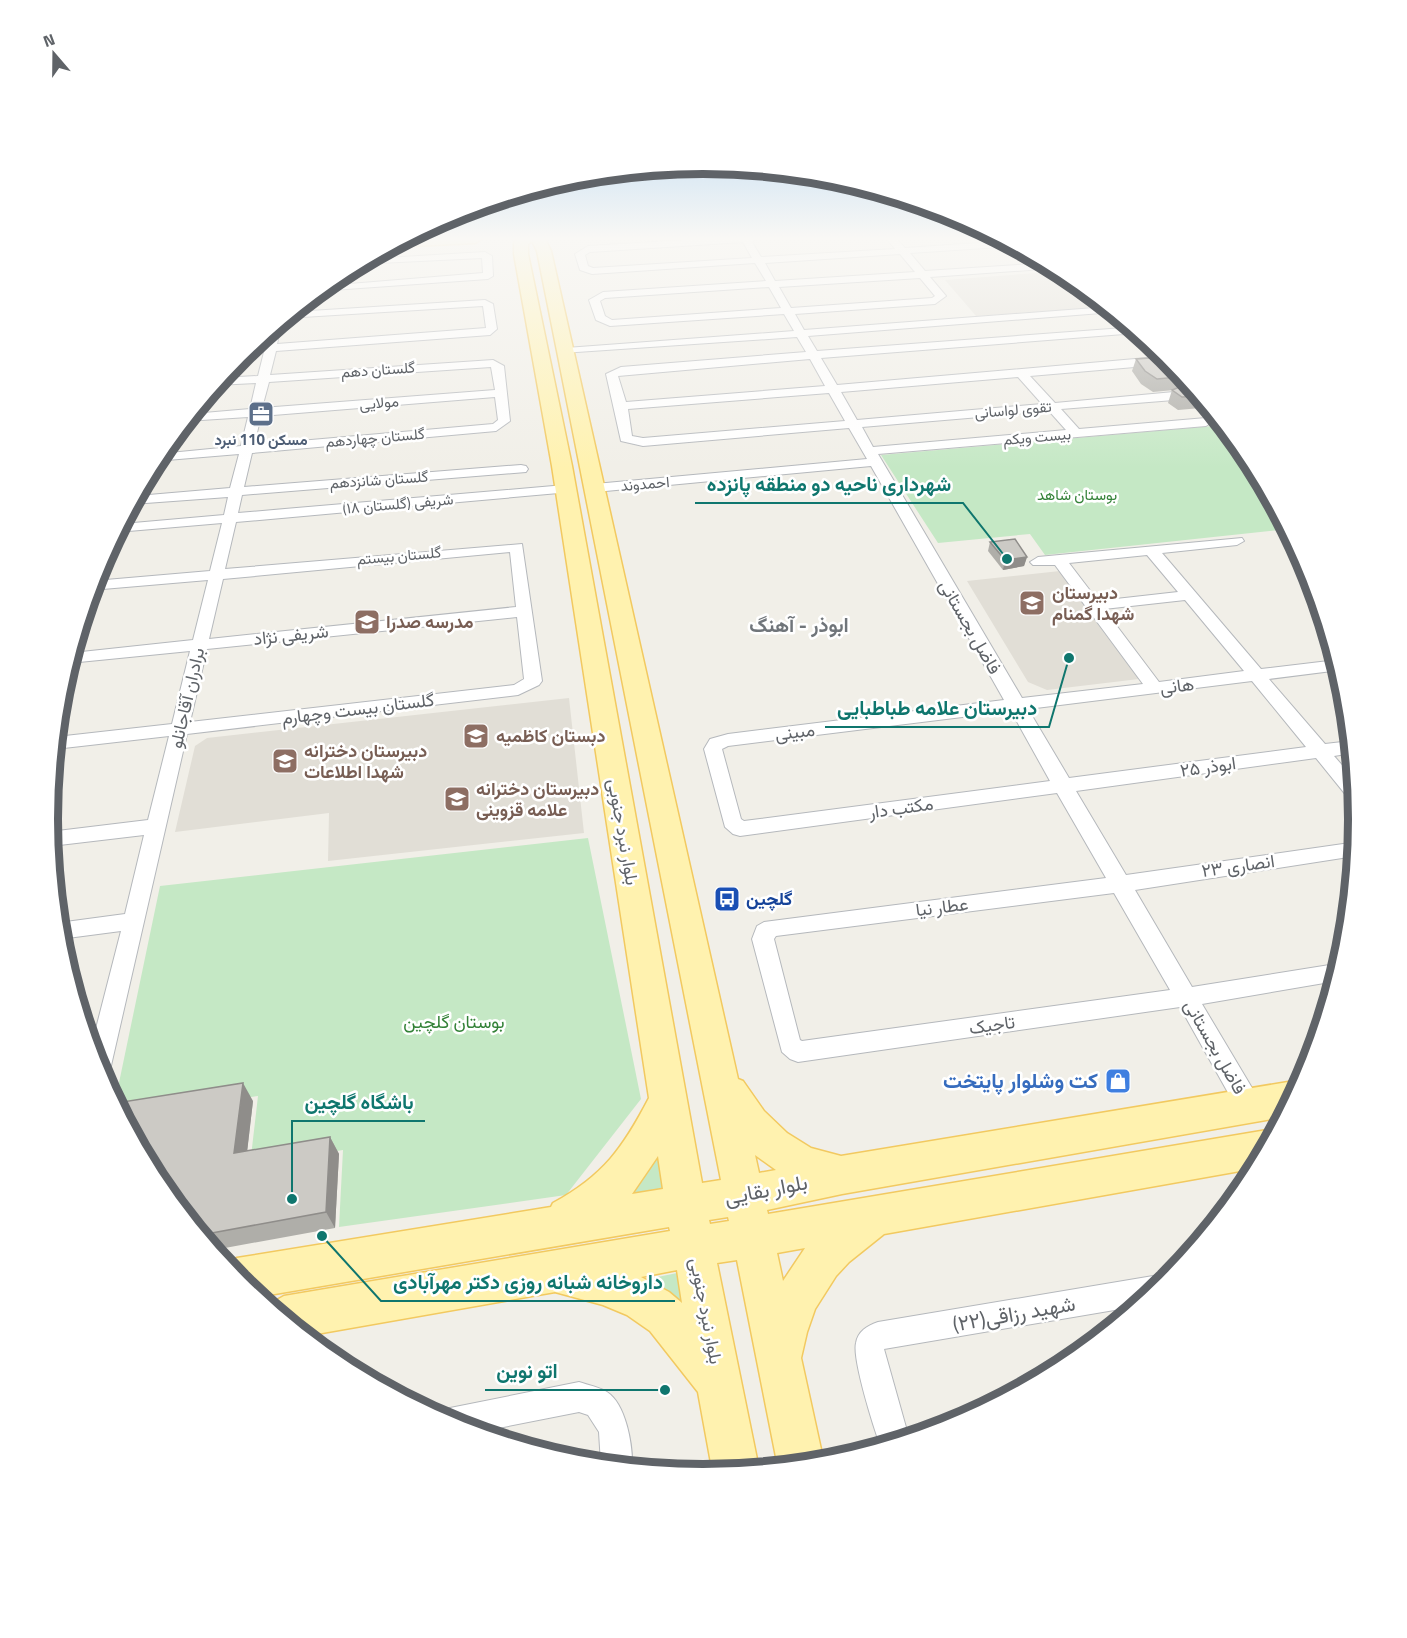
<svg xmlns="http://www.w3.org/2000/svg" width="1407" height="1638" font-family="'Titillium Web',Vazirmatn,sans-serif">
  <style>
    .education { fill: #e1ded6 }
    .green { fill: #c5e8c5 }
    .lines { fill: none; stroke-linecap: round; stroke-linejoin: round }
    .street-casing { stroke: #b5b8bc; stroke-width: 2 }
    .primary-casing { stroke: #f2c960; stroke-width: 3 }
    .street { fill: #fff; fill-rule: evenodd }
    .primary { fill: #fff2af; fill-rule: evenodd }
    .wall { fill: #afaea9 }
    .shaded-wall { fill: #8f8d8a }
    .building { fill: #cccac5; stroke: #8f8d8a; stroke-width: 1.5 }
    .labels { text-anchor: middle; stroke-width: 5; stroke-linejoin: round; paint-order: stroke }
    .far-street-label { font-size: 15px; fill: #5f6368; stroke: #fff }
    .far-service-label { font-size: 15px; font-weight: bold; fill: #4e5e75; stroke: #fff }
    .far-park-label { font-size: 15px; fill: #348238; stroke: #fff }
    .education-label { font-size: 18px; font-weight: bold; fill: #785e54; stroke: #fff; text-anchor: start }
    .street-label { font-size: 18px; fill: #5f6368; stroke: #fff }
    .transit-label { font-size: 18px; font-weight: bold; fill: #164399; stroke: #fff; text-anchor: start }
    .park-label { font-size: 18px; fill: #348238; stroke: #fff }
    .neighbourhood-label { font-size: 20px; font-weight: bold; fill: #70757a; stroke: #fff }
    .near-shop-label { font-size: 21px; font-weight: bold; fill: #366cbe; stroke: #fff; text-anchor: end }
    .near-street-label { font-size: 21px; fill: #5f6368; stroke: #fff }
    .rim { fill: none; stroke: #5f6368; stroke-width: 8 }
    .leader { fill: none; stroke: #0f766e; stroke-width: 2 }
    .callout-dot { fill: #0f766e; stroke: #fff; stroke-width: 2 }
    .callout-label { font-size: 20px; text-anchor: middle; font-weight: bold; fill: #0f766e; stroke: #fff; stroke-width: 5; stroke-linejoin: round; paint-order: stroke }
  </style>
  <rect width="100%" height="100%" fill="#f1efe8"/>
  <!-- education -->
  <g class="education">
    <path d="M1062,271L1108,307L976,316L945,280Z"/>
    <path d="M1060,571L1099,626L1139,679L1047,690L1028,682L967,581Z"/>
    <path d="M569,698L584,833L328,861L329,813L175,832L195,746L207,738Z"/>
  </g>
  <!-- green -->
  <g class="green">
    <path d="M1224,425L1249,455L1288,529L1045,555L1030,534L938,543L881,455Z"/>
    <path d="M588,838L641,1099L566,1195L339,1227L343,1150L250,1165L258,1096L123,1117L115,1102L160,886Z"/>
    <path d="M660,1136L669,1187L616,1197Z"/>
    <path d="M682,1272L696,1338L628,1283Z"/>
  </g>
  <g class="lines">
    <!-- street casing -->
    <g class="street-casing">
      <g id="street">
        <path d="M702,239H756L752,242L761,257L895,249L887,239H897L905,248L1007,241L1015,246L910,253L925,271L1048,263L1057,268L930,277L946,296L935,304L795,314L804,330L1108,307L1114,312L808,336L817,351L1124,328L1137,331L1169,359L1158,365L1030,376L1055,403L1174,392L1180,396L1174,400L1061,409L1079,429L1206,418L1212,422L1206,426L878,454L1022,698L1143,684L1055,565H1033L1030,562L1038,557L1242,538L1244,541L1237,545L1162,553L1261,669L1337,660L1340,670L1269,679L1325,744L1351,741L1352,753L1334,756L1355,780L1357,802L1350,800L1316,758L1076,791L1126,875L1357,842L1355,856L1135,890L1192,987L1342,963L1336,981L1202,1004L1258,1098L1261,1106L1258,1114L1249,1117L1240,1114L1180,1007L798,1062L790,1059L782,1052L752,939L757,926L764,922L1106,878L1057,793L740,836L733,834L725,827L704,749L710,739L728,734L1004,700L871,466L595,492L588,488L595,484L867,459L849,428L643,446L621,441L606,374L621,367L806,352L797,337L562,353L560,351L566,348L794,331L784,314L610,326L596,320L589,300L603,292L766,281L755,263L592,274L580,270L575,254L588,246ZM743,242L752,258L593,268L588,266L585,255L590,252ZM900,254L915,272L775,281L765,263ZM920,278L935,296L932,298L791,308L779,287ZM769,287L781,308L612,320L605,316L600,301L605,298ZM1124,334L1135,337L1158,357L837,385L821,358ZM810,359L825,386L626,402L618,376ZM1018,377L1042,404L857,420L841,392ZM829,393L845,421L643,438L632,436L628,409ZM1049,411L1066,430L873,447L862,427ZM1147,555L1178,592L1098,601L1069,563ZM1185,600L1244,671L1159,682L1104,609ZM1252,681L1306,747L1069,778L1028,709ZM1011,711L1050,781L744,821L741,819L722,749L728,746ZM1114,893L1170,990L802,1041L800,1040L774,939L776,936Z"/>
        <path d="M485,252L492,256L493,276L488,279L318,291L325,286L483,273L482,258L358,264L368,259Z"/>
        <path d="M485,300L493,304L497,329L490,335L276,351L270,375L493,360L504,366L510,421L496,431L252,453L244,487L521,465L526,466L528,469L526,472L242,495L238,513L565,485L572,489L570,492L236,522L225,569L522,544L542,681L539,685L518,695L187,734L110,1070L106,1077L103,1079L91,1048L121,931L60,939L58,923L125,914L144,835L51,846L49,832L148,820L169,736L55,749L56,737L172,724L190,651L69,663L72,653L193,640L208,580L91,590L94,581L210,571L222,523L117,532L122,524L224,515L228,497L132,504L137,496L230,488L239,454L155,461L159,454L241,446L248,417L186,421L192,414L250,409L256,383L216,385L221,378L258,376L264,352L243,353L251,346L266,345L269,332L279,323L281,326L277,344L486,328L483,306L286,318L294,312ZM491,367L495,390L262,408L269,382ZM495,397L498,420L493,424L254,445L261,416ZM510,552L516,607L209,639L223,579ZM517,617L524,679L514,685L190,722L207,649Z"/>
        <path d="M1159,1275L1169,1280L1138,1306L884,1349L909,1438L881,1447C874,1429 852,1359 856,1343C858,1331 867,1326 878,1322Z"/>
        <path d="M579,1382C588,1385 599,1387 607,1392C626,1404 633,1446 632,1467L601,1464L599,1432L588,1415L579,1412L478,1432L452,1424L438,1417L439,1412L450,1408Z"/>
      </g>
    </g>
    <!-- primary casing -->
    <g class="primary-casing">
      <g id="primary">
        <path d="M404,239H482L475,243L390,247Z"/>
        <path d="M517,239H545L551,251L738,1079L743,1081L764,1111L787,1133L811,1148L841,1156L1294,1081L1302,1084L1284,1117L842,1194L767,1210L768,1214L1267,1130L1275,1133L1257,1168L884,1234L849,1262L836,1276L815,1309L807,1332L801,1358L824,1463L778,1467L737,1260L717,1263L759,1469L713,1474L698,1392L650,1331L627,1315L603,1305L555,1292L305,1336L268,1305L284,1296L670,1231L669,1227L257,1297L240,1282L224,1263L237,1258L551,1207L553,1203C603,1176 623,1148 649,1098L552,466L514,254V243ZM532,241L537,251L557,351L721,1180L702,1183L572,466L528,254V244ZM755,1155L776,1170L759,1173ZM658,1156L663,1189L632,1194ZM728,1217L729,1221L710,1224L709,1220ZM805,1248L783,1281L777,1253ZM677,1270L682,1303L669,1292L641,1277Z"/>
      </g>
    </g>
    <!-- street -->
    <use href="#street" class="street"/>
    <!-- primary -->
    <use href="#primary" class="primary"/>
  </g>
  <!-- wall -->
  <g class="wall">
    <path d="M1136,359L1182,373L1204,400L1201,408L1178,410L1168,403L1172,390H1174L1153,392L1141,384L1132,371Z"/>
    <path d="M990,542L1027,557L1024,566L1003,570L988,551Z"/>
    <path d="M253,1101L247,1151L330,1137L339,1154L335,1228L214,1250L158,1183Z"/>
  </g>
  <!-- shaded-wall -->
  <g class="shaded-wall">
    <path d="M1027,557L1024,566L1003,570L1005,560Z"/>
    <path d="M243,1083L253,1101L245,1170L234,1153Z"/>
    <path d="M330,1137L339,1154L335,1228L326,1212Z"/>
  </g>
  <!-- building -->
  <g class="building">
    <path d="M1164,357L1182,373L1200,396L1182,397L1172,390L1185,385V382L1178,377L1157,379L1145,371L1136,359Z"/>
    <path d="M1015,539L1027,557L1005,560L990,542Z"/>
    <path d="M243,1083L234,1153L330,1137L326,1212L201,1235L158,1183L116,1103Z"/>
  </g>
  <!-- sky -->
  <linearGradient id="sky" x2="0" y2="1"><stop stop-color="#8fc3f1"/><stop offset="0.51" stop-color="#f9f8f5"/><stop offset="1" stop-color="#f9f8f5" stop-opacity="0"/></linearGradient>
  <rect width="1407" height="468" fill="url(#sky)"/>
  <!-- icons -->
  <defs>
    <g id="office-square" transform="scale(1.35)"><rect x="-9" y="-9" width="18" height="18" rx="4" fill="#5c6f8a" stroke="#fff"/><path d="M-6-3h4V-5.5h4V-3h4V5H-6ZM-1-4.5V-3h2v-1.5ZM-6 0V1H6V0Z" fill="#fff"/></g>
    <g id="school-square" transform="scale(1.35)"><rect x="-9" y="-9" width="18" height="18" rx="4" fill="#8d6e63" stroke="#fff"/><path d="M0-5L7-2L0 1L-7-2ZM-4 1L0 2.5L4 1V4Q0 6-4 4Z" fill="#fff"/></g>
    <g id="bus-square" transform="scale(1.35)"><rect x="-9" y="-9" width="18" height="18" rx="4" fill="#1a4fb4" stroke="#fff"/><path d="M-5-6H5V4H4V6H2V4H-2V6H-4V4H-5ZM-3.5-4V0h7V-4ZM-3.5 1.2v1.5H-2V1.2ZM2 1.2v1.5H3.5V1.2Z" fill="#fff"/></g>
    <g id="shop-square" transform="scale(1.35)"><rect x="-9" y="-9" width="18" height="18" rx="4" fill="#3f7fe0" stroke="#fff"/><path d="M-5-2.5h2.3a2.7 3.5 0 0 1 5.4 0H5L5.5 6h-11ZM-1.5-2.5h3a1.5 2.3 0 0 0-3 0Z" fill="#fff"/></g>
  </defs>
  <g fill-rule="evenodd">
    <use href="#office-square" x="261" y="414"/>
    <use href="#school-square" x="1032" y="603"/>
    <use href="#school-square" x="367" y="622"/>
    <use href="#school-square" x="476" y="736"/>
    <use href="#school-square" x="285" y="761"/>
    <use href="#school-square" x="457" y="799"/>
    <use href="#bus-square" x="727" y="899"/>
    <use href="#shop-square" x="1118" y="1081"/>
  </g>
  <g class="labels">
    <!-- far-street labels -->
    <g class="far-street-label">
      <text transform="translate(378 370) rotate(-4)" y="5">گلستان دهم</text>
      <text transform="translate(379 403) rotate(-5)" y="5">مولایی</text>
      <text transform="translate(1013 410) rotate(-5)" y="5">تقوی لواسانی</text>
      <text transform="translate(1037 437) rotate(-5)" y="5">بیست ویکم</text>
      <text transform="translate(375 438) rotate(-5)" y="5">گلستان چهاردهم</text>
      <text transform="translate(379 480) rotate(-4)" y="5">گلستان شانزدهم</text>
      <text transform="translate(645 484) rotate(-5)" y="5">احمدوند</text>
      <text transform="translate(398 504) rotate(-5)" y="5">شریفی (گلستان ۱۸)</text>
      <text transform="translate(399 556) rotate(-5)" y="5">گلستان بیستم</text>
    </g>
    <!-- far-service labels -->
    <g class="far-service-label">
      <text x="261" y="445">مسکن 110 نبرد</text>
    </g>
    <!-- far-park labels -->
    <g class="far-park-label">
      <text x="1077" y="500">بوستان شاهد</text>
    </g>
    <!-- education labels -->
    <g class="education-label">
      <text x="1052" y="599">دبیرستان<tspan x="1052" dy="21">شهدا گمنام</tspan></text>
      <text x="386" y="628">مدرسه صدرا</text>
      <text x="496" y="742">دبستان کاظمیه</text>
      <text x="304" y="757">دبیرستان دخترانه<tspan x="304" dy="21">شهدا اطلاعات</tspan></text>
      <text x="476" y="795">دبیرستان دخترانه<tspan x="476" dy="21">علامه قزوینی</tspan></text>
    </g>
    <!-- street labels -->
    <g class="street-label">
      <text transform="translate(970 627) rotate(60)" y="6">فاضل بجستانی</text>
      <text transform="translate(291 635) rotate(-6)" y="6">شریفی نژاد</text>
      <text transform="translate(1177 686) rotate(-7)" y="6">هانی</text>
      <text transform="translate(187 698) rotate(-77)" y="6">برادران آقاجانلو</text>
      <text transform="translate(358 709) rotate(-7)" y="6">گلستان بیست وچهارم</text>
      <text transform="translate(795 732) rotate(-7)" y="6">مبینی</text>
      <text transform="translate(1208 767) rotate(-8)" y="6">ابوذر ۲۵</text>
      <text transform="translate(901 808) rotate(-8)" y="6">مکتب دار</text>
      <text transform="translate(623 832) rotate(80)" y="6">بلوار نبرد جنوبی</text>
      <text transform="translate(1238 866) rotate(-8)" y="6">انصاری ۲۳</text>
      <text transform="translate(942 907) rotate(-7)" y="6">عطار نیا</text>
      <text transform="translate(992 1025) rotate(-8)" y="6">تاجیک</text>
      <text transform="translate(1215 1047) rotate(60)" y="6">فاضل بجستانی</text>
      <text transform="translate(706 1311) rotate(79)" y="6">بلوار نبرد جنوبی</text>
    </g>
    <!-- transit labels -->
    <g class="transit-label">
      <text x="746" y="905">گلچین</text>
    </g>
    <!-- park labels -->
    <g class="park-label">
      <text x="454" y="1028">بوستان گلچین</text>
    </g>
    <!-- neighbourhood labels -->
    <g class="neighbourhood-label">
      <text x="799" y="632">ابوذر - آهنگ</text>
    </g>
    <!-- near-shop labels -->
    <g class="near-shop-label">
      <text x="1098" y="1088">کت وشلوار پایتخت</text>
    </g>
    <!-- near-street labels -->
    <g class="near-street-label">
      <text transform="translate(766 1190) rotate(-11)" y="7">بلوار بقایی</text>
      <text transform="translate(1014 1314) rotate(-10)" y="7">شهید رزاقی(۲۲)</text>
    </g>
  </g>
  <!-- crop -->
  <path d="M0 0H1407V1638H0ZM58 819a645 645 0 1 1 1290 0a645 645 0 1 1-1290 0Z" fill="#fff" fill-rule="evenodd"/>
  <path class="rim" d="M58 819a645 645 0 1 1 1290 0a645 645 0 1 1-1290 0Z"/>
  <!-- callouts -->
  <path class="leader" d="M1007 559L963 503H695M1069 658L1049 727H825M292 1199L292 1121H425M322 1236L381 1301H675M665 1390L570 1390H485"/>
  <g class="callout-dot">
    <circle cx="1007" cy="559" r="6"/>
    <circle cx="1069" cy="658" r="6"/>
    <circle cx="292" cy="1199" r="6"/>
    <circle cx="322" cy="1236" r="6"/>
    <circle cx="665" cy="1390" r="6"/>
  </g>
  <g class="callout-label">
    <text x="829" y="491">شهرداری ناحیه دو منطقه پانزده</text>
    <text x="937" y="715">دبیرستان علامه طباطبایی</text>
    <text x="359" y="1109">باشگاه گلچین</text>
    <text x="528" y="1289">داروخانه شبانه روزی دکتر مهرآبادی</text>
    <text x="527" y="1378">اتو نوین</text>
  </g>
  <!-- north arrow -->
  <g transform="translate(54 54) rotate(340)" stroke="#ffffff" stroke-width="4.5" paint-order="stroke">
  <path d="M0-4.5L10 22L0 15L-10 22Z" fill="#5f6368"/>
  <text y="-9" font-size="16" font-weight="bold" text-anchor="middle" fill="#5f6368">N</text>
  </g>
</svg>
